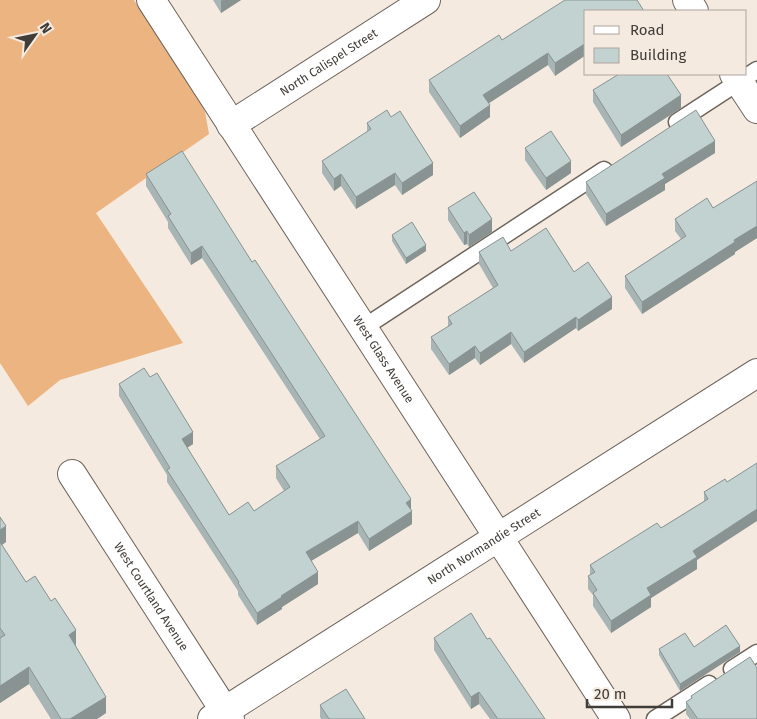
<svg xmlns="http://www.w3.org/2000/svg" width="757" height="719" font-family="'Fira Sans',sans-serif">
  <style>
    .grass { fill: #ebb480 }
    .lines { fill: none; stroke-linecap: round; stroke-linejoin: round }
    .service-casing { stroke: #6e655d; stroke-width: 19 }
    .minor-casing { stroke: #6e655d; stroke-width: 30 }
    .service { stroke: #fff; stroke-width: 16 }
    .minor { stroke: #fff; stroke-width: 28 }
    .wall { fill: #a7b5b4 }
    .shaded-wall { fill: #889392 }
    .building { fill: #c2d2d1; stroke: #889392 }
    .labels { text-anchor: middle; stroke-width: 5; stroke-linejoin: round; paint-order: stroke }
    .street-label { font-size: 12px; fill: #403c38; stroke: #f5eae0 }
  </style>
  <rect width="100%" height="100%" fill="#f5eae0"/>
  <!-- grass -->
  <path class="grass" d="M0,0H134L200,102L205,112L209,134L96,213L183,343L60,380L28,406L0,363Z"/>
  <g class="lines">
    <!-- service casing -->
    <g class="service-casing">
      <g id="service">
        <path d="M677,122L757,70"/>
        <path d="M363,328L604,170"/>
        <path d="M732,669L757,653"/>
        <path d="M655,719L709,684"/>
      </g>
    </g>
    <!-- minor casing -->
    <g class="minor-casing">
      <g id="minor">
        <path id="s1" d="M151,0L616,719"/>
        <path d="M687,0L694,11"/>
        <path d="M734,74L757,109"/>
        <path id="s2" d="M231,125L426,0"/>
        <path id="s3" d="M72,474L230,719"/>
        <path id="s4" d="M212,719L757,373"/>
      </g>
    </g>
    <!-- service -->
    <use href="#service" class="service"/>
    <!-- minor -->
    <use href="#minor" class="minor"/>
  </g>
  <!-- wall -->
  <g class="wall">
    <path d="M213,0H241L221,13Z"/>
    <path d="M586,11L555,76L548,65L489,103L490,117L460,138L429,92V80L502,40Z"/>
    <path d="M593,90L681,108L621,147L593,102Z"/>
    <path d="M391,117L433,175L402,195L395,185L356,209L341,186L334,191L322,173V161L367,132V123Z"/>
    <path d="M525,148L571,173L546,190L525,160Z"/>
    <path d="M715,153L665,184V190L606,226L586,194V182Z"/>
    <path d="M146,174L411,511L412,524L369,551L358,533L311,561L318,584L282,607V609L257,625L238,595V591L167,482V475L119,396V384L193,444L187,448L229,515L254,511L284,491L276,478V466L320,439L202,258L191,265L168,228V222L146,186Z"/>
    <path d="M757,181V238L735,252V254L642,314L625,288V276L681,239L675,231V219L713,208Z"/>
    <path d="M448,208L492,232L469,247L467,244L464,245L448,220Z"/>
    <path d="M392,235L426,251L406,264L392,241Z"/>
    <path d="M511,251L574,272L612,309L578,331L576,328L524,363L511,344L480,365L475,358L449,375L431,349V337L448,327V317L493,288L479,264V252Z"/>
    <path d="M725,479L697,560V569L651,598V607L611,633L593,606V595L588,589V576L590,575V565L661,528L704,501V492Z"/>
    <path d="M0,517L6,542L2,545L26,582L76,646L106,713L97,719H51L29,684L0,703Z"/>
    <path d="M434,638L487,639L545,719H490L479,704L471,709L434,650Z"/>
    <path d="M694,647L740,652L680,691L659,655V649Z"/>
    <path d="M691,696L757,719H690L686,714V702L691,699Z"/>
    <path d="M320,705L365,719H321L320,717Z"/>
  </g>
  <!-- shaded-wall -->
  <g class="shaded-wall">
    <path d="M222,0H241L221,13V1Z"/>
    <path d="M586,43V55L555,76V63Z"/>
    <path d="M548,53V65L483,107V95Z"/>
    <path d="M681,95V108L621,147V135Z"/>
    <path d="M490,105V117L460,138V126Z"/>
    <path d="M715,141V153L665,184V190L606,226V214L662,174Z"/>
    <path d="M571,161V173L546,190V178Z"/>
    <path d="M433,163V175L402,195V183Z"/>
    <path d="M395,173V185L356,209V197Z"/>
    <path d="M341,174V186L334,191V179Z"/>
    <path d="M492,219V232L469,247V235Z"/>
    <path d="M757,226V238L735,252V254L642,314V302L734,240Z"/>
    <path d="M467,231V244L464,245V233Z"/>
    <path d="M426,245V251L406,264V258Z"/>
    <path d="M202,246V258L191,265V253Z"/>
    <path d="M612,297V309L578,331V320Z"/>
    <path d="M576,317V328L524,363V352Z"/>
    <path d="M511,332V344L480,365V353Z"/>
    <path d="M475,346V358L449,375V364Z"/>
    <path d="M193,432V444L182,451V439Z"/>
    <path d="M411,499V511L406,503Z"/>
    <path d="M757,509V521L697,560V569L651,598V607L611,633V621L647,588L693,551Z"/>
    <path d="M412,511V524L369,551V539Z"/>
    <path d="M358,521V533L306,564V552Z"/>
    <path d="M6,526V542L0,546V530Z"/>
    <path d="M318,572V584L282,607V609L257,625V613L281,596Z"/>
    <path d="M76,630V646L69,635Z"/>
    <path d="M740,646V652L680,691V684Z"/>
    <path d="M29,667V684L0,703V686Z"/>
    <path d="M479,692V704L471,709V697Z"/>
    <path d="M106,697V713L97,719H70Z"/>
  </g>
  <!-- building -->
  <g class="building">
    <path d="M565,0H637L644,11H586V43L555,63L548,53L483,95L490,105L460,126L429,80L499,35L502,40Z"/>
    <path d="M619,74H667L681,95L621,135L593,90Z"/>
    <path d="M387,110L391,117L400,111L433,163L402,183L395,173L356,197L341,174L334,179L322,161L371,129L367,123Z"/>
    <path d="M696,110L715,141L662,174L665,178L606,214L586,182Z"/>
    <path d="M551,131L571,161L546,178L525,148Z"/>
    <path d="M182,151L252,262L255,260L411,499L406,503L412,511L369,539L358,521L306,552L318,572L281,596L282,597L257,613L238,583L239,582L167,470L170,468L119,384L144,368L150,377L157,373L193,432L182,439L229,515L248,502L254,511L290,487L276,466L325,436L202,246L191,253L168,216L171,214L146,174Z"/>
    <path d="M757,181V226L734,240L735,242L642,302L625,276L686,236L675,219L707,198L713,208Z"/>
    <path d="M474,192L492,219L469,235L467,231L464,233L448,208Z"/>
    <path d="M412,222L426,245L406,258L392,235Z"/>
    <path d="M546,228L574,272L588,262L612,297L578,320L576,317L524,352L511,332L480,353L475,346L449,364L431,337L452,324L448,317L498,285L479,252L503,237L511,251Z"/>
    <path d="M757,463V509L693,551L697,557L647,588L651,595L611,621L593,593L597,590L588,576L595,572L590,565L657,523L661,528L708,499L704,492L725,479L727,482Z"/>
    <path d="M0,517L6,526L0,530Z"/>
    <path d="M0,542L26,582L35,576L51,601L55,598L76,630L69,635L106,697L70,719H61L29,667L0,686V638L5,635L0,628Z"/>
    <path d="M471,613L487,639L490,638L545,719H498L479,692L471,697L434,638Z"/>
    <path d="M726,625L740,646L680,684L659,649L685,633L694,647Z"/>
    <path d="M750,657L757,668V719H698L686,702L692,698L691,696Z"/>
    <path d="M346,689L365,719H329L320,705Z"/>
  </g>
  <g class="labels">
    <!-- street labels -->
    <g class="street-label">
      <text dy="4" stroke="none"><textPath href="#s2" startOffset="116">North Calispel Street</textPath></text>
      <text dy="4" stroke="none"><textPath href="#s1" startOffset="428">West Glass Avenue</textPath></text>
      <text dy="4" stroke="none"><textPath href="#s4" startOffset="322">North Normandie Street</textPath></text>
      <text dy="4" stroke="none"><textPath href="#s3" startOffset="146">West Courtland Avenue</textPath></text>
    </g>
  </g>
  <!-- legend -->
  <rect x="584" y="10" width="162" height="65" fill="#f5eae0" stroke="#ada49d"/>
  <rect x="594" y="26" width="25" height="8" fill="#ffffff" stroke="#ada49d"/>
  <text x="630" y="35" font-size="15" fill="#403c38">Road</text>
  <rect x="594" y="48" width="25" height="15" fill="#c2d2d1" stroke="#ada49d"/>
  <text x="630" y="60" font-size="15" fill="#403c38">Building</text>
  <!-- north arrow -->
  <g transform="translate(35 35) rotate(57)" stroke="#f5eae0" stroke-width="4" paint-order="stroke">
  <path d="M0-4L9 19L0 12L-9 19Z" fill="#403c38"/>
  <text y="-8" font-size="14" font-weight="bold" text-anchor="middle" fill="#403c38">N</text>
  </g>
  <!-- scale -->
  <path d="M587 699v8h85v-8" fill="none" stroke="#403c38" stroke-width="2.5"/>
  <text x="594" y="699" font-size="15" fill="#403c38" stroke="#f5eae0" stroke-width="4" paint-order="stroke">20 m</text>
</svg>
